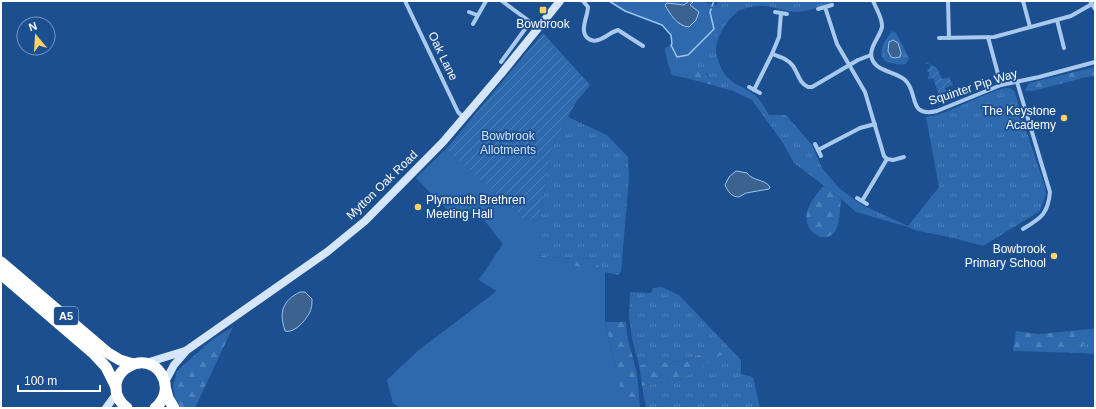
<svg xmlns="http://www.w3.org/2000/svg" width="1096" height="409" font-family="Helvetica,sans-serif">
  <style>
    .grass { fill: url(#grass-tufts); fill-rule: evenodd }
    .forest { fill: url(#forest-firs) }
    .park { fill: #2e69ad }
    .garden { fill: url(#garden-furrows) }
    .water { fill: #3c6290; stroke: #9cc4f0 }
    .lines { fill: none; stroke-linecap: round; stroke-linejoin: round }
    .stream { stroke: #9cc4f0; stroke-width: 1.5 }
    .street { stroke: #a9c9ee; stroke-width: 4 }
    .secondary { stroke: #d6e6fa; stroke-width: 8 }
    .highway { stroke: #fff; stroke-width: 11 }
    .poi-dot { fill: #ffd166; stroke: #1b4f8f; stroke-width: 1.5 }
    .labels { text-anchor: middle; stroke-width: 3.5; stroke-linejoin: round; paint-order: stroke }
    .shield { fill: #1b4f8f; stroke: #bbcadd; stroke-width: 1 }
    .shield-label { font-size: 11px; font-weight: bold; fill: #fff }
    .poi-label { font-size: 12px; fill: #fff; stroke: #1b4f8f; text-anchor: end }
    .street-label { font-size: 12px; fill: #fff; stroke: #1b4f8f }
    .park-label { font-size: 12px; fill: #cfe3fa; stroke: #1b4f8f }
  </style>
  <defs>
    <pattern id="grass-tufts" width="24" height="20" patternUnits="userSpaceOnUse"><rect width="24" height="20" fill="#2e69ad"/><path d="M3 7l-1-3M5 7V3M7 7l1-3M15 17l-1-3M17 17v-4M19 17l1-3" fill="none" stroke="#4d80b9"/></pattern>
    <pattern id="forest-firs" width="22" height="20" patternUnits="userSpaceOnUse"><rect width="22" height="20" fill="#2e69ad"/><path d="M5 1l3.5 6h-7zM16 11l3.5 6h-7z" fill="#4d80b9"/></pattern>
    <pattern id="garden-furrows" width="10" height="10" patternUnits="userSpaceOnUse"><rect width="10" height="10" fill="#2e69ad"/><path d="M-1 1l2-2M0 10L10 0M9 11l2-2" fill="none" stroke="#4d80b9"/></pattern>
  </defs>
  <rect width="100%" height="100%" fill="#1b4f8f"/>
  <!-- grass -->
  <g class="grass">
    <path d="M609,1H706L705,3L717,5L718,1H836C824,5 810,11 797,12C785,12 773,6 761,6C754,6 743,8 737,12C727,20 715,38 716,52C717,58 720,66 723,72C730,84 745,87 755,95C761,101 765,108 769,115H786L812,145L822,168L839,188L860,204L908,226L939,187L926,117C945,115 970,100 990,93C995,91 1002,88 1007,88C1011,88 1013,90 1015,92L1024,124L1045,187L1046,193L1044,200L1040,211L983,246L953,238L914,230L908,227L856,212L838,196L794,163L783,143L752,100L733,91L712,85L709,81L707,73L690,70L686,78L673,75L668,64L665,49L672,44L671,35L662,25L625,11Z"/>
    <path d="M892,31L896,33L909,58L906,64C895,65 878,64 882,48C883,42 889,36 892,31Z"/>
    <path d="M568,117L607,135L628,157L629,178L621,272L618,275L605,272V353L616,369L625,408H401L393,403L387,380L419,350L497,291L479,280L503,244L478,212H450L416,178L446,149L523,218L539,221L552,147ZM535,255L581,260L591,258L575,275V262L534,259Z"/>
    <path d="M662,287L679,295L741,360V374L753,377L760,408H646L642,386L682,379L702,354L680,361L639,365L632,339L629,316L630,292L651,293L653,288Z"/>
    <path d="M1095,328V354L1079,353L1092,329Z"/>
  </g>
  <!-- forest -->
  <g class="forest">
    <path d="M1095,67V75L1032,91H1025L1026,88L1029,83Z"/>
    <path d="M696,69H703C708,74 708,80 712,85L686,78L690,70Z"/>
    <path d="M824,185L841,199C840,208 840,221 836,230C827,246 802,233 807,212C810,201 817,194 824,185Z"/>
    <path d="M535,255L581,260L591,258L596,262L600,270L595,273L575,275V262L533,259Z"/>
    <path d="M605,322H626L628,340L637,373L640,408H625Z"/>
    <path d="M233,327L195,408H181L175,399L173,386L177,371L213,339Z"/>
    <path d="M1092,329L1079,353L1013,351L1016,331L1038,334Z"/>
    <path d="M726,352L682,379L642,386L639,365L680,361L702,354Z"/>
  </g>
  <!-- park -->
  <g class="park">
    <path d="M609,1H706L707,6L713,8L722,17L717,32L692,62H684V65L690,70L686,78L672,75L668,64L665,49L672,44L671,35L662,25L625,11Z"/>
    <path d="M446,149L523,218L539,221L535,257L605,272V322L625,408H401L393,403L387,380L419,350L497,291L479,280L503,244L478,212H450L416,178Z"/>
  </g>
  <!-- garden -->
  <g class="garden">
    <path d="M543,33L590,85L576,102L552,147L539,221L523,218L446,149Z"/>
    <path d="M926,62L937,68L942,79L949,77L953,85L945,88L949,98L941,101L933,78L928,79V76H929V72L927,71L928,69H929L931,65L925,63Z"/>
  </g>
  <!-- water -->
  <g class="water">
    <path d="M689,1H694L690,5L699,12L696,20L689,27C677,26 670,14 665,5L667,3L684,5Z"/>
    <path d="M893,40L898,43L901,53L900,57L895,58L891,57L888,51L889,42Z"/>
    <path d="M736,171L747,173C752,181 765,179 770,187L769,189L746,193L739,197C731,197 728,191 725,185L729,177Z"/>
    <path d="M300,292H305L312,299C312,302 312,306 311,309C309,317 295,334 285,331C279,312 282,301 300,292Z"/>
  </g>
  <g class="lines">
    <!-- stream -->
    <g class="stream">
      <path d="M609,1L625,11L662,25L671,35L672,44L671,45L677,57L688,55L714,29L710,12L711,9"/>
      <path d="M712,6L714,1"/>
    </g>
    <!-- street -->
    <g class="street">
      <path d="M405,1L458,112L464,118"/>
      <path d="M583,1L588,7C588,16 578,33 589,39C592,41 595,41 598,40C605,38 611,32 618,30L643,46"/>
      <path d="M873,1C876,8 883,19 882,27C880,37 868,48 872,59C877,72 895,71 905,80C919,92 907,118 937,111L1001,85L1039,77L1095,62"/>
      <path d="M948,1L949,38"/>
      <path d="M1023,1L1030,27"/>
      <path d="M1090,1L1095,9"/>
      <path d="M825,7L837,44L865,92L884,156L887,159L893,160L904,157"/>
      <path d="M818,9L832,5"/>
      <path d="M469,12L477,15"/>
      <path d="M775,12L787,14"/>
      <path d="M1057,20L1064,48"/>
      <path d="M473,24L486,1"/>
      <path d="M988,37L1001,85"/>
      <path d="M939,38L994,37L1071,16L1092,4"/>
      <path d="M772,54C780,57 788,59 793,66C798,73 799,83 808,87H812L858,60L871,55"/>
      <path d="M501,62L528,25L529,21L502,1"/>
      <path d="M1017,82L1050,192C1048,214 1041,218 1023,229"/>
      <path d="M749,87L760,93"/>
      <path d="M754,90L772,54L779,37L781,13"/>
      <path d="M815,144L821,156"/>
      <path d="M818,150L860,128L875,124"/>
      <path d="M857,198L867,204"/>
      <path d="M862,201L887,159"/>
    </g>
    <!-- secondary -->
    <g class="secondary">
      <path d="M146,363L185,351"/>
      <path d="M165,382L174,365L187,350L327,252L365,221L443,142L501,74L560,1"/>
      <path d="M106,408L117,393"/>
    </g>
    <!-- highway -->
    <g class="highway">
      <path d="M1,262L108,353L120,360L133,364"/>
      <path d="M1,274L93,353L106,367L116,387"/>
      <path d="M166,390L168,398L174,408"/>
      <path d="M127,408C119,402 115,394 116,384C117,377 122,370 128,367C155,350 180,388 155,408"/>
    </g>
  </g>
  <!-- markers -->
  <g class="poi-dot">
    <rect x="539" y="6" width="8" height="8" rx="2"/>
    <circle cx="1064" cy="118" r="4"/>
    <circle cx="418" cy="207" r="4"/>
    <circle cx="1054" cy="256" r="4"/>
  </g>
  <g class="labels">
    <!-- shield labels -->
    <rect class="shield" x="54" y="307" width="24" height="18" rx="3"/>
    <g class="shield-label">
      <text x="66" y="320">A5</text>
    </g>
    <!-- poi labels -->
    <g class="poi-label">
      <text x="543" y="28" text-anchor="middle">Bowbrook</text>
      <text x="1056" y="115">The Keystone<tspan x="1056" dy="14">Academy</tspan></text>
      <text x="426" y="204" text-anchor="start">Plymouth Brethren<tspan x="426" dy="14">Meeting Hall</tspan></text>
      <text x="1046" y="253">Bowbrook<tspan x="1046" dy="14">Primary School</tspan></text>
    </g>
    <!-- street labels -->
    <g class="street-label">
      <text transform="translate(443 56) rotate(64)" y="4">Oak Lane</text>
      <text transform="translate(973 87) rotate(-18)" y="4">Squinter Pip Way</text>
      <text transform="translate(382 185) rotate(-44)" y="4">Mytton Oak Road</text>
    </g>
    <!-- park labels -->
    <g class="park-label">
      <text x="508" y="140">Bowbrook<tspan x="508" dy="14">Allotments</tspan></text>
    </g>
  </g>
  <!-- border -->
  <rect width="1096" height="409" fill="none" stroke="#ffffff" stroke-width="4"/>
  <!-- north arrow -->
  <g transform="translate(36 36) rotate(342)"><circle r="19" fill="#1b4f8f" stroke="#7695bc"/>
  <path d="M0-3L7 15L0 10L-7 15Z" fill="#ffd166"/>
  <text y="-6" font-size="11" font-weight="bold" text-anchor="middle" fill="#ffffff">N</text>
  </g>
  <!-- scale -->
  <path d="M18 385v6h82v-6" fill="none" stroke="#ffffff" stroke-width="2"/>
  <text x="24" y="385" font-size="12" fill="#ffffff" stroke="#1b4f8f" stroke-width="3" paint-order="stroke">100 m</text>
</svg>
